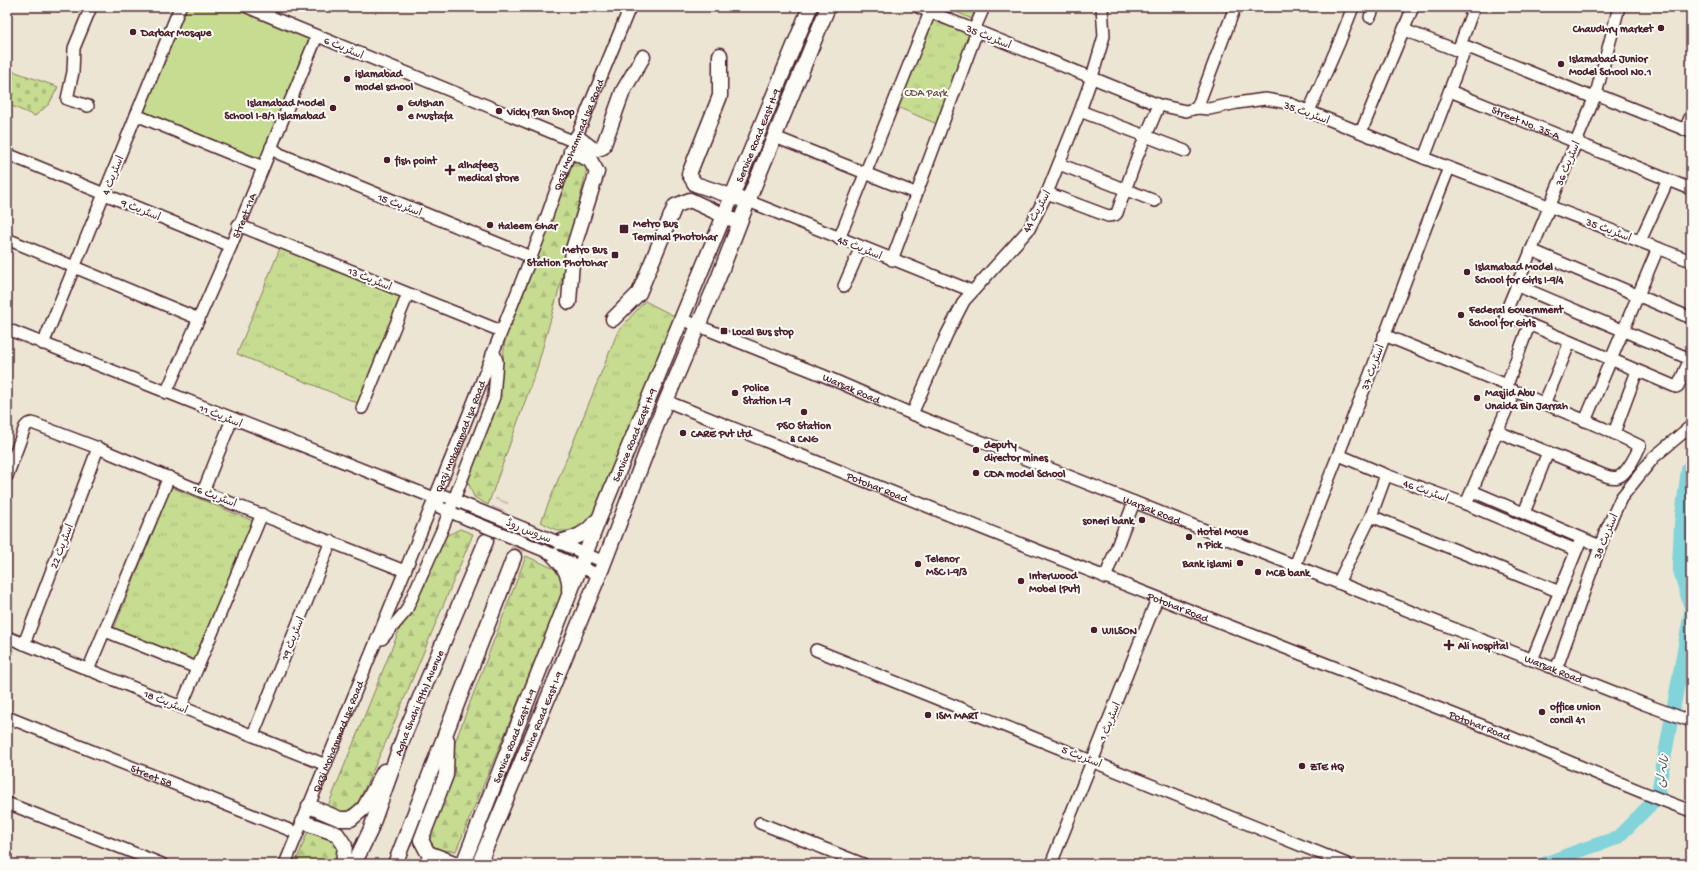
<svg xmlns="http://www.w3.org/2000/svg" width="1698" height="871" font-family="'Gochi Hand','Playpen Sans Arabic',sans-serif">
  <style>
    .grass { fill: url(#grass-tufts); stroke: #887e5e }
    .forest { fill: url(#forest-firs); stroke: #887e5e }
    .cemetery { fill: url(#cemetery-stones); stroke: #887e5e }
    .garden { fill: #c6dc91; stroke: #887e5e }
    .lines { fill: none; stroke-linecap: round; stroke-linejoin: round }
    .river { stroke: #83d4da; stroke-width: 14 }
    .major-tunnel { stroke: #ccbdb1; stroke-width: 14; stroke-dasharray: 14 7; stroke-linecap: butt }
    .minor-casing { stroke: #4a1f2b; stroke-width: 14 }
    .major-casing { stroke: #4a1f2b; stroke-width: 17 }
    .minor { stroke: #fdfcf7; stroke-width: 11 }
    .major { stroke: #fdfcf7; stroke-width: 14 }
    .minor-bridge-casing { stroke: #4a1f2b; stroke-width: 14; stroke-linecap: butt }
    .minor-bridge { stroke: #fdfcf7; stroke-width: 11 }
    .poi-dot { fill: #4a1f2b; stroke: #fdfcf7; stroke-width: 1.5 }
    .labels { text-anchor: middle; stroke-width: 4; stroke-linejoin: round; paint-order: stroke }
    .poi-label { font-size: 11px; font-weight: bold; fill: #4a1f2b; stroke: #fdfcf7; text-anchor: start }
    .street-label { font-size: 11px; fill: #4a1f2b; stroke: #fdfcf7 }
    .park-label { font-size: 11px; fill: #694e44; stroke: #fdfcf7 }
    .water-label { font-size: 12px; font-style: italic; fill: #5b5560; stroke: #fdfcf7 }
  </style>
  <defs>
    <pattern id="grass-tufts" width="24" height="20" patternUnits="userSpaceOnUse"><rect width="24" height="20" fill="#c6dc91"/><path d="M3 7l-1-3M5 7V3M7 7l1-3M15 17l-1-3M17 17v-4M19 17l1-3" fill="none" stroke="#acbc7d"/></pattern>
    <pattern id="forest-firs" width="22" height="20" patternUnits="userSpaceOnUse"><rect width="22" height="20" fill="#c6dc91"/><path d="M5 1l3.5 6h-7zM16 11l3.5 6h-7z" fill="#acbc7d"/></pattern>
    <pattern id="cemetery-stones" width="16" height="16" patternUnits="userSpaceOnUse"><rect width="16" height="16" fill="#c6dc91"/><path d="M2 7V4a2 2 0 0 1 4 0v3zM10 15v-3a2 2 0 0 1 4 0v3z" fill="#acbc7d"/></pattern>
  </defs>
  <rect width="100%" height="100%" fill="#ede5d3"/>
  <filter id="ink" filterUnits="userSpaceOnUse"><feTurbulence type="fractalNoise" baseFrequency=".025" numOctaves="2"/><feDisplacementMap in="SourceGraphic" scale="8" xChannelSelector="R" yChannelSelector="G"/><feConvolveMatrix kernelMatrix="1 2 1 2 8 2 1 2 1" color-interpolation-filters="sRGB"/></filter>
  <g filter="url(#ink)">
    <!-- grass -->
    <g class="grass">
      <path d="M945,7H976L972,19Z"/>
      <path d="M932,17L971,35L937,124L897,107Z"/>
      <path d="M280,248L405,297L360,404L237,354Z"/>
      <path d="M645,301L676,317L595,512L577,531H558L541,522L618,331Z"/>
      <path d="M171,487L253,521L194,664L113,631Z"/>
    </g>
    <!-- forest -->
    <g class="forest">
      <path d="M575,159L587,168L560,286L537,368L488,505L474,497L468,482L476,455L499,397L505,338Z"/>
      <path d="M460,529L473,534L389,735L357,805L342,813L328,806L400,628L444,537Z"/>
      <path d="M526,556L557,570L565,589L456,851L439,850L428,842L452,780L455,742Z"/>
      <path d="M308,831L333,835L341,850L337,864H295Z"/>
    </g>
    <!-- cemetery -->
    <path class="cemetery" d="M7,69L58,87L49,104L35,116L7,104Z"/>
    <!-- garden -->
    <path class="garden" d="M180,7H236L314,38L263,167L136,115Z"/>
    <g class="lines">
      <!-- river -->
      <g class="river">
        <path d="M1691,465L1688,469L1681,523L1679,567L1691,608"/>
        <path d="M1544,864L1578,851L1617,838L1657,798L1691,612"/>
      </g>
      <!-- major-tunnel -->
      <g class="major-tunnel">
        <path d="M486,541L502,500"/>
        <path d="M514,557L530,520"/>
      </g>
      <!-- minor casing -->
      <g class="minor-casing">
        <g id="minor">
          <path d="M247,7L575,142"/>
          <path d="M918,7L1159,105L1186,111L1197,108L1209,109L1237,103L1265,99L1288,103L1424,158L1691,261"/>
          <path d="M1619,7L1596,94L1505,314L1676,387L1678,386L1691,357"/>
          <path d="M1370,17L1374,7"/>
          <path d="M974,30L984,7"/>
          <path d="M1404,30L1464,53"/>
          <path d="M1458,51L1474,7"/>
          <path id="s1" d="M1450,91L1691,189"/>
          <path d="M1596,94L1691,132"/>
          <path d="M88,106L67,99L73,72L74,48L91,7"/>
          <path d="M1197,108L1235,7"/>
          <path d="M1080,111L1185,151"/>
          <path d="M1309,111L1339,43L1353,7"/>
          <path d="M136,115L263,167"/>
          <path d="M1685,130L1691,115"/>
          <path d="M1361,132L1413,7"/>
          <path d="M775,137L915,193"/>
          <path d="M271,147L280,154L531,257"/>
          <path d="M7,154L231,246"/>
          <path d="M1424,158L1466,47H1468L1594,98"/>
          <path d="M1059,164L1155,201"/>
          <path d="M1047,193L1108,216L1115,215L1117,213L1137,157L1159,105"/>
          <path d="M748,201L972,291"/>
          <path d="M238,225L501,331"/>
          <path d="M7,239L199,319"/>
          <path d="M839,239L930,12"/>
          <path d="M1640,241L1668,180"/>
          <path d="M1531,250L1691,318"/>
          <path d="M892,260L974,39"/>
          <path d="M1516,285L1690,359"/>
          <path d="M844,286L861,247"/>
          <path id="s2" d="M681,319L822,375L912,414L1644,704L1691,721"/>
          <path d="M7,329L437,499"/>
          <path d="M1384,335L1507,385"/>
          <path d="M43,344L180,7"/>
          <path id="s3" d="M166,393L231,246L317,36"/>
          <path id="s4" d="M666,401C937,511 1208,619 1481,725C1551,753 1620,785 1691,811"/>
          <path d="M1544,404L1570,342"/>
          <path d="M362,408L408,294"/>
          <path d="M912,414L947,334L964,301L1029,229L1047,193L1080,111L1092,77L1104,36L1102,7"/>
          <path d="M1585,421L1658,248"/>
          <path d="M1496,431L1606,476C1609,477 1615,478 1618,477C1627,474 1637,453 1640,446L1603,428L1507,388"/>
          <path d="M1614,433L1637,371"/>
          <path d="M1339,455L1386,475L1466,504L1576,550"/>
          <path d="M7,476L25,427L28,424L32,423L98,448L203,492L405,571"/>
          <path d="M1472,491L1600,546"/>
          <path d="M203,492L232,419"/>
          <path d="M437,499L439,507L469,520"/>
          <path d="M437,499L445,496L474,508"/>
          <path d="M1466,504L1511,399L1507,385L1529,325"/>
          <path d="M1524,513L1548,452"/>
          <path d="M1371,516L1560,592"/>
          <path d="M558,542L604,562"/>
          <path d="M553,555L599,575"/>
          <path d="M1295,566C1319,503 1344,440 1369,377C1396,307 1421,237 1449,168"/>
          <path d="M1105,578L1134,502"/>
          <path d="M1338,583L1371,516L1386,475"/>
          <path d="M105,631L197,668"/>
          <path d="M7,637L326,765"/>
          <path d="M377,638L382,639L406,611L442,530L494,397L497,361L495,355L492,354"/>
          <path d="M24,644L98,448"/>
          <path d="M816,650L1347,864"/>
          <path d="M1532,660L1579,544"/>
          <path d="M88,670L169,477"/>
          <path d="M1556,670L1605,533L1621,498L1654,457L1691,426"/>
          <path d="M181,707L262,514"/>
          <path id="s5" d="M7,717L297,833"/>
          <path d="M253,735L331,541"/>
          <path d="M7,803L162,864"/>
          <path d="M760,823L863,864"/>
          <path id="s6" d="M285,864L456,446L543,227L564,167L630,7"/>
          <path d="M1051,864L1157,599"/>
        </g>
      </g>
      <!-- major casing -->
      <g class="major-casing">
        <g id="major">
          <path d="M720,55V96L689,174L695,184L740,199"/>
          <path d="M577,137L594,150L603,147L623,91L643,57"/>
          <path d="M569,302L573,249L597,172L590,160L571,151"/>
          <path d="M613,319L639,293L675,206L690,200L731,219"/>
          <path d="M558,542C572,539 586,535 595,522"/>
          <path d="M552,554C562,564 571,575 569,590"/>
          <path d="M447,740L446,775L421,840L428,853L457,864"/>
          <path d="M309,806L340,819H351L364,808L384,771"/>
          <path d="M303,822L337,834L345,846L343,864"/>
          <path id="s7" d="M354,864L370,831L405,733L486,541"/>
          <path d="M395,864L514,557"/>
          <path id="s8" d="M463,864L601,514L810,7"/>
          <path id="s9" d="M479,864L602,568L666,401L718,279L748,201L828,7"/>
        </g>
      </g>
      <!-- minor -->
      <use href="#minor" class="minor"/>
      <!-- major -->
      <use href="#major" class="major"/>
      <!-- minor-bridge casing -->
      <g class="minor-bridge-casing">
        <g id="minor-bridge">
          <path d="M474,508L558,542"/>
          <path d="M469,520L552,554"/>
        </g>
      </g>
      <!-- minor-bridge -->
      <use href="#minor-bridge" class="minor-bridge"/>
    </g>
  </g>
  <!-- markers -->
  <g class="poi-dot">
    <circle cx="1661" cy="28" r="4"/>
    <circle cx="133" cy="32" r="4"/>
    <circle cx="1561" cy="64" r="4"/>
    <circle cx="347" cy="79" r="4"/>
    <circle cx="333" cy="108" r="4"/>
    <circle cx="400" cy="108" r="4"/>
    <circle cx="499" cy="111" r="4"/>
    <circle cx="387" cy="160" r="4"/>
    <path d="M448 164h4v4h4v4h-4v4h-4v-4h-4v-4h4z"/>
    <circle cx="490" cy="225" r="4"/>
    <rect x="619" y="224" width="10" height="10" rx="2"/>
    <rect x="611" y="251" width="8" height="8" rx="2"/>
    <circle cx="1467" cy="272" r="4"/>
    <circle cx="1461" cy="315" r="4"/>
    <rect x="720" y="327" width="8" height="8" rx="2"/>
    <circle cx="735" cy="393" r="4"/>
    <circle cx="1477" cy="398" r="4"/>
    <circle cx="804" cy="412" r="4"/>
    <circle cx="683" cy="433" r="4"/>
    <circle cx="976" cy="450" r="4"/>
    <circle cx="976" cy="473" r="4"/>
    <circle cx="1142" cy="520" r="4"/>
    <circle cx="1189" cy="537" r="4"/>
    <circle cx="1240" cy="563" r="4"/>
    <circle cx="918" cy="564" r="4"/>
    <circle cx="1258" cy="572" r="4"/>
    <circle cx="1021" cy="581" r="4"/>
    <circle cx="1094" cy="630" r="4"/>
    <path d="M1447 639h4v4h4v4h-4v4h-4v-4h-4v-4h4z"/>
    <circle cx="1542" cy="712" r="4"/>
    <circle cx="928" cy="715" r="4"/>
    <circle cx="1302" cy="766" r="4"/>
  </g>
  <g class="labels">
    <!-- poi labels -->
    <g class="poi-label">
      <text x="1653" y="32" text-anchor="end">Chaudhry market</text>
      <text x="141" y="36">Darbar Mosque</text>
      <text x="1569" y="62">Islamabad Junior<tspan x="1569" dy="13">Model School No.1</tspan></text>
      <text x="355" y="77">islamabad<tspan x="355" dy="13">model school</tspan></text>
      <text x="325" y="106" text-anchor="end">Islamabad Model<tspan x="325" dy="13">School I-8/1 Islamabad</tspan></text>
      <text x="408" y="106">Gulshan<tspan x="408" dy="13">e Mustafa</tspan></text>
      <text x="507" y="115">Vicky Pan Shop</text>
      <text x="395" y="164">fish point</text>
      <text x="458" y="168">alhafeez<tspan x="458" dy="13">medical store</tspan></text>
      <text x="633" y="227">Metro Bus<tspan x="633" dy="13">Terminal Photohar</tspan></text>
      <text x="498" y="229">Haleem Ghar</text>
      <text x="607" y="253" text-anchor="end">Metro Bus<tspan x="607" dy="13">Station Photohar</tspan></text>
      <text x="1475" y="270">Islamabad Model<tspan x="1475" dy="13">School for Girls I-9/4</tspan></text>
      <text x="1469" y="313">Federal Government<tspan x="1469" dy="13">School for Girls</tspan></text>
      <text x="732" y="335">Local Bus stop</text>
      <text x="743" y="391">Police<tspan x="743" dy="13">Station I-9</tspan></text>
      <text x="1485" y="396">Masjid Abu<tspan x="1485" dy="13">Unaida Bin Jarrah</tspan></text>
      <text x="804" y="429" text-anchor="middle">PSO Station<tspan x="804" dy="13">&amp; CNG</tspan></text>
      <text x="691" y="437">CARE Pvt Ltd</text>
      <text x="984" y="448">deputy<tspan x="984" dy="13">director mines</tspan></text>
      <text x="984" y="477">CDA model School</text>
      <text x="1134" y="524" text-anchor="end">soneri bank</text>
      <text x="1197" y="535">Hotel Move<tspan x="1197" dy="13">n Pick</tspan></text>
      <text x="926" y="562">Telenor<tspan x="926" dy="13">MSC I-9/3</tspan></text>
      <text x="1232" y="567" text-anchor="end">Bank islami</text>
      <text x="1266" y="576">MCB bank</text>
      <text x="1029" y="579">Interwood<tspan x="1029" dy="13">Mobel (Pvt)</tspan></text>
      <text x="1102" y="634">WILSON</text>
      <text x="1458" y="649">Ali hospital</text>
      <text x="1550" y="710">office union<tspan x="1550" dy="13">concil 41</tspan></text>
      <text x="936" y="719">ISM MART</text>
      <text x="1310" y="770">ZTE HQ</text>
    </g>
    <!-- street labels -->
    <g class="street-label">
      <text transform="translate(989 36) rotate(22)" y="4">اسٹریٹ 35</text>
      <text transform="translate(344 47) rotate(23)" y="4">اسٹریٹ 6</text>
      <text transform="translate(1307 112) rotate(20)" y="4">اسٹریٹ 35</text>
      <text dy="4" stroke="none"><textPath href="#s1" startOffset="82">Street No. 35-A</textPath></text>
      <text dy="4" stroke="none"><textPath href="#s6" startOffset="786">Qazi Mohammad Isa Road</textPath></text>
      <text dy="4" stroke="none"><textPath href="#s8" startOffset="786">Service Road East H-9</textPath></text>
      <text transform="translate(1567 163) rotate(-67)" y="4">اسٹریٹ 36</text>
      <text transform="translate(112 175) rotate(-68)" y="4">اسٹریٹ 4</text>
      <text transform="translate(400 204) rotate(21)" y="4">اسٹریٹ 15</text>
      <text transform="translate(141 209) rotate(22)" y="4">اسٹریٹ 9</text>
      <text transform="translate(1036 211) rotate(-61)" y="4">اسٹریٹ 44</text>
      <text dy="4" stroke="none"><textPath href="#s3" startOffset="194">Street 11A</textPath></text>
      <text transform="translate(1609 229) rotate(21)" y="4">اسٹریٹ 35</text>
      <text transform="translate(860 247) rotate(22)" y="4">اسٹریٹ 45</text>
      <text transform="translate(370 278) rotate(22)" y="4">اسٹریٹ 13</text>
      <text transform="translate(1372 367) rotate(-70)" y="4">اسٹریٹ 37</text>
      <text dy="4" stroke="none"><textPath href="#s2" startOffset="184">Warsak Road</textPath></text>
      <text transform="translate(221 415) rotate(22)" y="4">اسٹریٹ 11</text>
      <text dy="4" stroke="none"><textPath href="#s8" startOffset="462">Service Road East H-9</textPath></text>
      <text dy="4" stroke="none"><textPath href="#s6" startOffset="462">Qazi Mohammad Isa Road</textPath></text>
      <text dy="4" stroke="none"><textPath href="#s4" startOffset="228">Potohar Road</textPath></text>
      <text transform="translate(1426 490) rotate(20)" y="4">اسٹریٹ 46</text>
      <text transform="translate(215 495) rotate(21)" y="4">اسٹریٹ 16</text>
      <text dy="4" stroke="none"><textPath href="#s2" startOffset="508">Warsak Road</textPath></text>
      <text transform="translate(529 530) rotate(22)" y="4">سروس روڈ</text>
      <text transform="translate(1605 536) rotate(-68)" y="4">اسٹریٹ 38</text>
      <text transform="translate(61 546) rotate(-69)" y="4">اسٹریٹ 22</text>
      <text dy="4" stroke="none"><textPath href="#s4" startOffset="552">Potohar Road</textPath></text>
      <text transform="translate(292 638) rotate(-68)" y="4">اسٹریٹ 19</text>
      <text dy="4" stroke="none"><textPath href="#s2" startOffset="940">Warsak Road</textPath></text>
      <text transform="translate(166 701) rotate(22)" y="4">اسٹریٹ 18</text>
      <text dy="4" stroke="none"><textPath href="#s7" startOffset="174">Agha Shahi (9th) Avenue</textPath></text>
      <text dy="4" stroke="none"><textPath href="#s9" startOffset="160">Service Road East I-9</textPath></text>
      <text transform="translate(1109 721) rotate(-68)" y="4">اسٹریٹ 1</text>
      <text dy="4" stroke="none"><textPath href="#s4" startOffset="876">Potohar Road</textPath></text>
      <text dy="4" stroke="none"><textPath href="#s8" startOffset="138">Service Road East H-9</textPath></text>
      <text dy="4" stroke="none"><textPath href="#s6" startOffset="138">Qazi Mohammad Isa Road</textPath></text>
      <text transform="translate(1082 756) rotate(22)" y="4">اسٹریٹ 5</text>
      <text dy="4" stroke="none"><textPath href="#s5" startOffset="156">Street 58</textPath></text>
    </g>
    <!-- park labels -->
    <g class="park-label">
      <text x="926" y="96">CDA Park</text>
    </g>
    <!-- water labels -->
    <g class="water-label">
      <text transform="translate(1662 771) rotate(-80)" y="4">نالہ لئ</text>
    </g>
  </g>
  <!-- margin -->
  <rect width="1698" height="871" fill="none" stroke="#fdfcf7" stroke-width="24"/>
  <rect x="12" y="12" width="1674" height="847" fill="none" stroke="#4a1f2b" stroke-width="1.5" filter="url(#ink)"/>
</svg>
